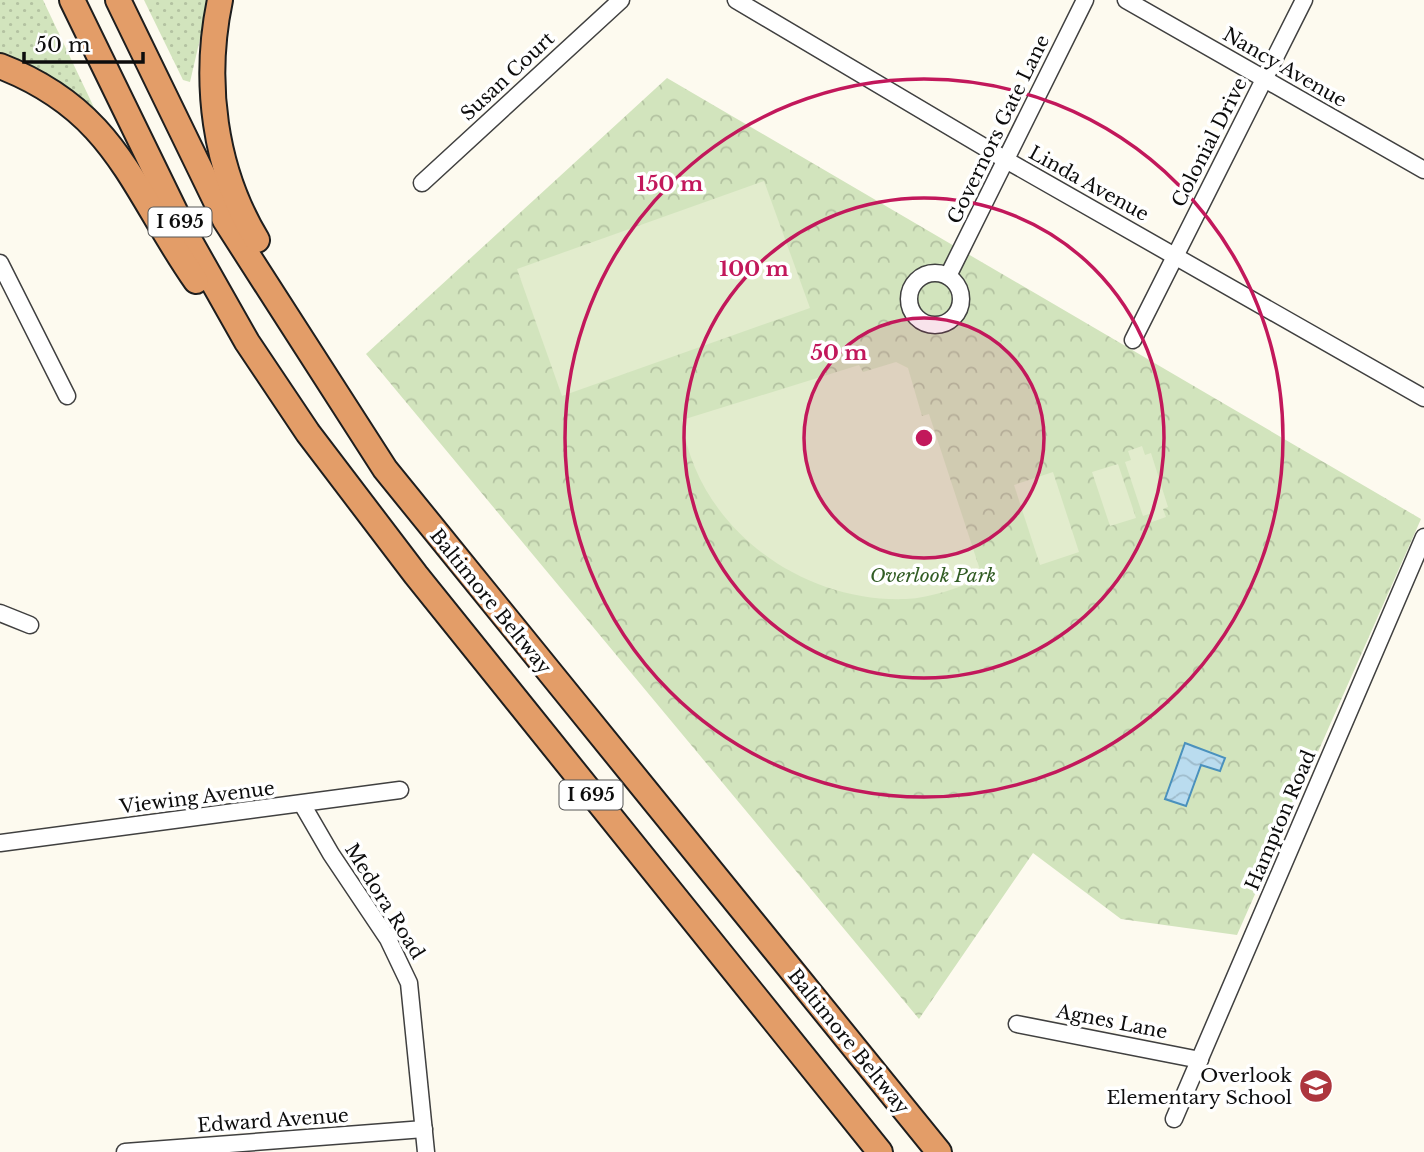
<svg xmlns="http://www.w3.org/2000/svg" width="1424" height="1152" font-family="'Libre Baskerville',serif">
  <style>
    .grass { fill: url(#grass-dots) }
    .park { fill: url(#park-crowns) }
    .pitch { fill: #e2eccd }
    .water { fill: url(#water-waves); stroke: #4a91bd; stroke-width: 2 }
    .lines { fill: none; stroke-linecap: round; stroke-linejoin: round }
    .minor-casing { stroke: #404040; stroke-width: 19 }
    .highway-casing { stroke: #1e1e1e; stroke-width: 28 }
    .minor { stroke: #fff; stroke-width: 16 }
    .highway { stroke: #e39d68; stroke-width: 24 }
    .ring { fill: none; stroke: #c2185b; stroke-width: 3.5 }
    .labels { text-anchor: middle; stroke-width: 7; stroke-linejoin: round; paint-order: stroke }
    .shield { fill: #fff; stroke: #565656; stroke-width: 2 }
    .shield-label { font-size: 18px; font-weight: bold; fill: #0d0d0d }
    .street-label { font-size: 19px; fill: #0d0d0d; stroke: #fff }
    .park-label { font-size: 19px; font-style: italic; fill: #325d25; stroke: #fff }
    .poi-label { font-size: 19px; fill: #0d0d0d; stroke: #fff; text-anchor: end }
    .centre { fill: #c2185b; stroke: #fff; stroke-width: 3.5 }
    .ring-label { font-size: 21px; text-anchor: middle; font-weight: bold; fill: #c2185b; stroke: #fff; stroke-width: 7; stroke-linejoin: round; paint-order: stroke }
  </style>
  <defs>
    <pattern id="grass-dots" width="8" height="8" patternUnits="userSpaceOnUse" patternTransform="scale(1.75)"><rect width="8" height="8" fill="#d2e4bd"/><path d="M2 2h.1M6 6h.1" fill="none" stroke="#b3c2a1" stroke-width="1.8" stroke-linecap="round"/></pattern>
    <pattern id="park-crowns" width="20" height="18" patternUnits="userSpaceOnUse" patternTransform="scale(1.75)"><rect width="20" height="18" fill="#d2e4bd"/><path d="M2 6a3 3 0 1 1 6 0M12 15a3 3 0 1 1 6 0" fill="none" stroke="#b3c2a1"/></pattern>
    <pattern id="water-waves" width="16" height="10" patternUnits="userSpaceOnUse" patternTransform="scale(1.75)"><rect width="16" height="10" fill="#badcef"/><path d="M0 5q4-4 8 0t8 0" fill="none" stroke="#9fbccc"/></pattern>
  </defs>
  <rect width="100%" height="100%" fill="#fdfaef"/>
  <!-- grass -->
  <g class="grass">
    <path d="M0,0H43L98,116L0,57Z"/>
    <path d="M144,0H209L190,82L183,80Z"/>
  </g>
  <!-- park -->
  <path class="park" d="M667,78L1421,519L1237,935L1121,919L1033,853L919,1019L366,354Z"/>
  <!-- pitch -->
  <g class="pitch">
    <path d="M764,181L810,308L562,396L517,269Z"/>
    <path d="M896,362L908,368L922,416L929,414L983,579C958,587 932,598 906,599C800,603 696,526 682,420L859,365L863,372Z"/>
    <path d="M1142,446L1145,455L1151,453L1168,507L1163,509L1166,517L1152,522L1149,514L1143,516L1125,462L1131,460L1128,451Z"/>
    <path d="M1118,464L1136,518L1110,526L1092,472Z"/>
    <path d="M1053,472L1079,552L1040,565L1014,485Z"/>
  </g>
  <!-- water -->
  <path class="water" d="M1185,743L1225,758L1220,771L1201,765L1186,806L1165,799Z"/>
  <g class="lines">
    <!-- minor casing -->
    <g class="minor-casing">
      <g id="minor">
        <path d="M736,0L1006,160L1424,398"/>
        <path d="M1126,0L1424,170"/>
        <path d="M422,183L621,0"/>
        <path d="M0,263L67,396"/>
        <circle cx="935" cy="299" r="26"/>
        <path d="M948,276L1085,0"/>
        <path d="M1133,340L1304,0"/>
        <path d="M0,613L30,625"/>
        <path d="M302,804L331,854L388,939L409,983L426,1152"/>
        <path d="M0,843L400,790"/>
        <path d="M1017,1024L1200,1060"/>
        <path d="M1174,1119L1424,537"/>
        <path d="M125,1152L424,1129"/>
      </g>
    </g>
    <!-- highway casing -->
    <g class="highway-casing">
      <g id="highway">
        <path d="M72,0L187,236L247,342L308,433L416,575L880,1152"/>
        <path d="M118,0L225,220L385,469L939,1152"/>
        <path d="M220,0C203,81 214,169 257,240"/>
        <path d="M0,66C116,111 131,188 196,281"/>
      </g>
    </g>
    <!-- minor -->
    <use href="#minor" class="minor"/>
    <!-- highway -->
    <use href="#highway" class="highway"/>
  </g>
  <!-- distance rings -->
  <circle cx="924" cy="438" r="120" fill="#c2185b" fill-opacity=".12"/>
  <g class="ring">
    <circle cx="924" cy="438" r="120"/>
    <circle cx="924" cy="438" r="240"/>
    <circle cx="924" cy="438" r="359"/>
  </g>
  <!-- icons -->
  <defs>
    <g id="school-disc" transform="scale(1.75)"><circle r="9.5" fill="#ad363e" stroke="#fff"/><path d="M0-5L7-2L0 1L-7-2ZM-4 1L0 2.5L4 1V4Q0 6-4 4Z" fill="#fff"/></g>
  </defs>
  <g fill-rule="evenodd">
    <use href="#school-disc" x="1316" y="1086"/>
  </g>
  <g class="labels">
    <!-- shield labels -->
    <g class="shield">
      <rect x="148.5" y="207.5" width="63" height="29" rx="5"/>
      <rect x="559.5" y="780.5" width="63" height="29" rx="5"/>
    </g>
    <g class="shield-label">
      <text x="180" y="228">I 695</text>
      <text x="591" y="801">I 695</text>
    </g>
    <!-- street labels -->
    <g class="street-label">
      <text transform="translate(1285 67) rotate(30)" y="7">Nancy Avenue</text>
      <text transform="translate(507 76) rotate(-43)" y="7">Susan Court</text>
      <text transform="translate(998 129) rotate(-64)" y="7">Governors Gate Lane</text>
      <text transform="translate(1209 142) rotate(-63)" y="7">Colonial Drive</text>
      <text transform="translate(1089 183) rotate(29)" y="7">Linda Avenue</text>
      <text transform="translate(491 601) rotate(51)" y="7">Baltimore Beltway</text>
      <text transform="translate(197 797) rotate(-7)" y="7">Viewing Avenue</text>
      <text transform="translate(1280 820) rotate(-67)" y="7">Hampton Road</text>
      <text transform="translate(385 901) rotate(58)" y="7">Medora Road</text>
      <text transform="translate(1112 1021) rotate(11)" y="7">Agnes Lane</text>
      <text transform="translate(849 1041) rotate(51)" y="7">Baltimore Beltway</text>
      <text transform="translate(273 1120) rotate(-4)" y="7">Edward Avenue</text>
    </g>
    <!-- park labels -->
    <g class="park-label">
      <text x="933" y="582">Overlook Park</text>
    </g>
    <!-- poi labels -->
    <g class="poi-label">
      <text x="1292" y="1082">Overlook<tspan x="1292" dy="22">Elementary School</tspan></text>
    </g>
  </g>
  <circle cx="924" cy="438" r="10" class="centre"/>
  <g class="ring-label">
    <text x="670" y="191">150 m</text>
    <text x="754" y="276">100 m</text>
    <text x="839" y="360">50 m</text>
  </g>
  <!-- scale -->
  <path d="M24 52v10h119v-10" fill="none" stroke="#0d0d0d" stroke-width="3.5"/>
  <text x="35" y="52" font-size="21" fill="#0d0d0d" stroke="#ffffff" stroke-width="5" paint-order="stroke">50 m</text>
</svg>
